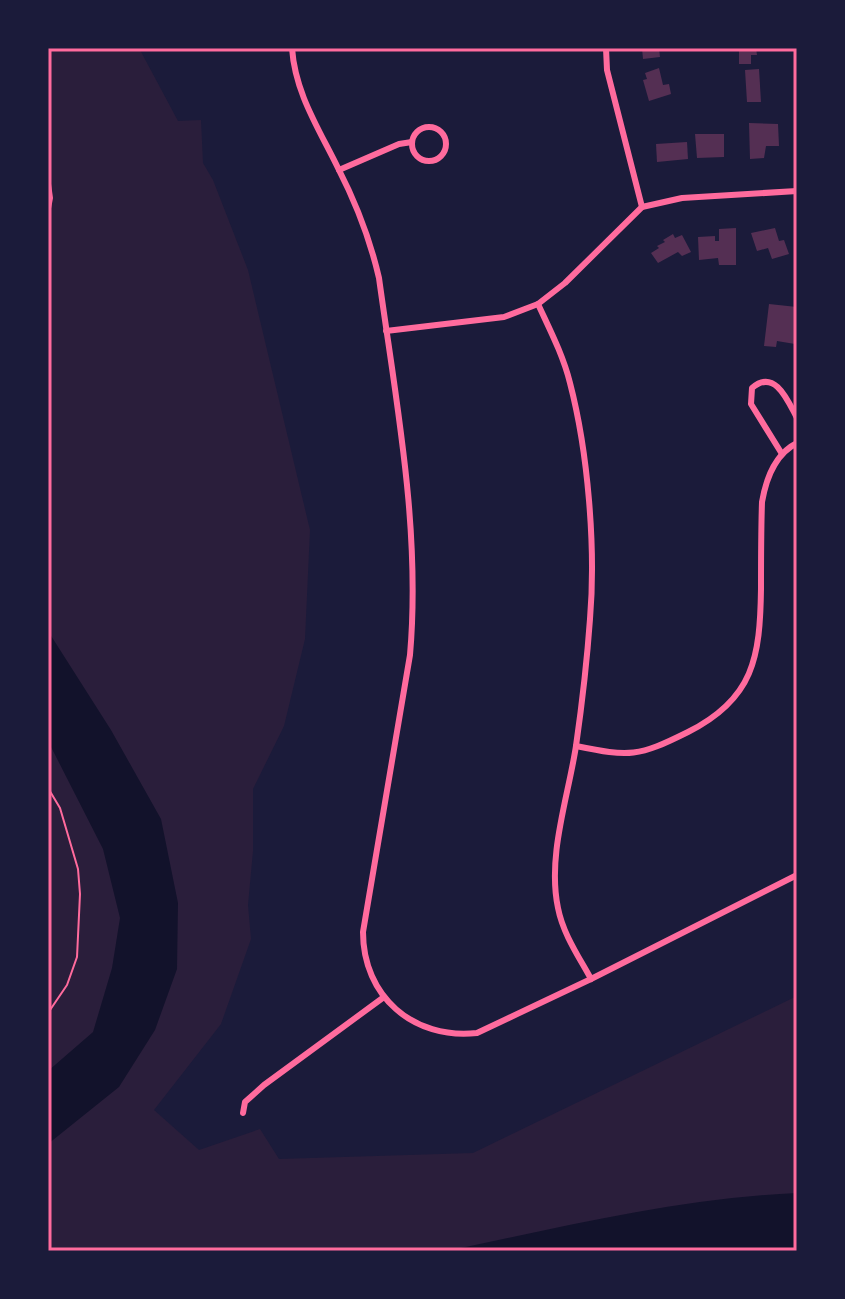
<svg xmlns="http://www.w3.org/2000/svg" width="845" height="1299" font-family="'DejaVu Sans',sans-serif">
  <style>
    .green { fill: #2a1e3b }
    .water { fill: #12122b }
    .building { fill: #542f53 }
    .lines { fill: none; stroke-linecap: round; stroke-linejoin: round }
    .path { stroke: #ff6b9d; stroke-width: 2 }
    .minor { stroke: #ff6b9d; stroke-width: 6 }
    .neatline { fill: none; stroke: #ff6b9d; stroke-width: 3 }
  </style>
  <rect width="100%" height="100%" fill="#1b1b3a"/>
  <!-- green -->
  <path class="green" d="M48,48H139L178,121L201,120L203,163L213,180L248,270L310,530L305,639L284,726L253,789V851L248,905L251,939L221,1024L154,1110L199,1150L260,1129L279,1159L473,1153L797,996V1251H48Z"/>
  <!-- water -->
  <g class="water">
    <path d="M48,631L111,730L161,819L178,903L177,969L155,1030L119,1087L48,1144V1071L93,1032L112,968L120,918L103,849L48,741Z"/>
    <path d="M797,1193V1251H447C562,1227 679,1198 797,1193Z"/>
  </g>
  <!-- building -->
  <g class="building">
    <path d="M642,48H659L660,57L643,59Z"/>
    <path d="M739,48H756L757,55H751V64H739Z"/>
    <path d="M659,68L663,85L669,84L671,94L649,101L643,80L647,79L645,73Z"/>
    <path d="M759,69L761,102H747L745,70Z"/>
    <path d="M749,123L778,124L779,146H766L764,158L750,159Z"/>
    <path d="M695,134H724V157L697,158Z"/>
    <path d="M687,142L688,159L657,162L656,144Z"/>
    <path d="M736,228V265H719L718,258L699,260L698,237L715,236V241H719V229Z"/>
    <path d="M775,228L779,241L784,240L789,254L772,259L768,248L757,251L751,233Z"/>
    <path d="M673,234L675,238L682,235L691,252L682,256L678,252L658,263L651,253L659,248L657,246L665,242L663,240Z"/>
    <path d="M769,304L797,307L795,344L777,341L776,347L764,346Z"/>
  </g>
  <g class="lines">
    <!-- path -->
    <g class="path">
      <path d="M48,170L52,198L48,219"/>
      <path d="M48,788L60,808L78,869L80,894L77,957L67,985L48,1013"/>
    </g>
    <!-- minor -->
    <g class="minor">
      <path d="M292,48C295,93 319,129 338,168C356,203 370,239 379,278C396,402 421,529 410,655L363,932C363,996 413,1040 477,1033L591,979L797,875"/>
      <path d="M606,48L607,70L642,207"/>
      <circle cx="429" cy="144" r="17"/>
      <path d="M339,170L399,144L412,142"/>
      <path d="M538,304C550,330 563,355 570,383C588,452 596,548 590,619C587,661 582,704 576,746C568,798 547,856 558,908C563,934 579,957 591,979"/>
      <path d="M386,331L504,317L538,304L565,283L642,207L682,198L797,191"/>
      <path d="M782,454L751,404L752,388C775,368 788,401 797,418"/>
      <path d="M576,746C630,757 638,757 688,732C754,699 760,657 761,589C761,560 761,531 762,502C766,479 775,454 797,443"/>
      <path d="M243,1113L245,1102L264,1085L384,997"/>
    </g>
  </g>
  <!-- border -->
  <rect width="845" height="1299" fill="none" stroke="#1b1b3a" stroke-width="100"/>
  <rect x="50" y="50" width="745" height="1199" class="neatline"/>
</svg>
